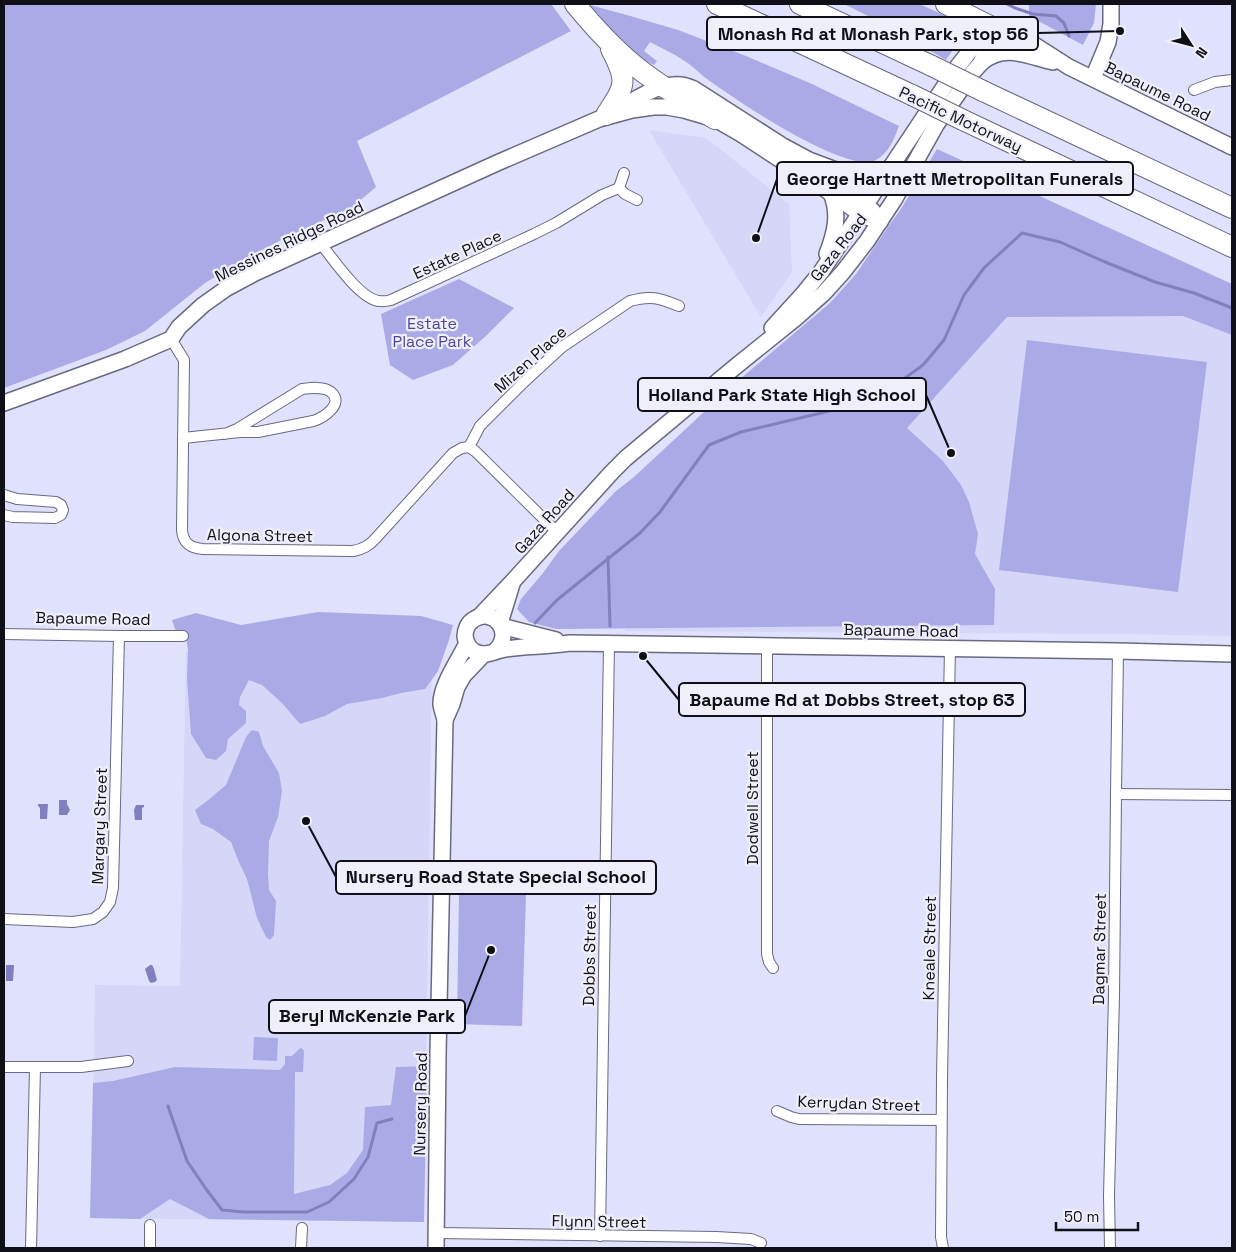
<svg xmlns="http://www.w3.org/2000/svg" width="1236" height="1252" font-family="'Space Grotesk',sans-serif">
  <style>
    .built { fill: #d5d6f8 }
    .green { fill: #aaaae7 }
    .water { fill: #8180bf }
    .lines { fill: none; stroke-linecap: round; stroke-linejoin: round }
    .stream { stroke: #8180bf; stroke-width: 3 }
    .street-casing { stroke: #696981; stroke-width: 12 }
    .secondary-casing { stroke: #696981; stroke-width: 18 }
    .highway-casing { stroke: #696981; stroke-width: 22 }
    .street { stroke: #fff; stroke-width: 10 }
    .secondary { stroke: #fff; stroke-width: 15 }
    .highway { stroke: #fff; stroke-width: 20 }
    .highway-bridge-casing { stroke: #696981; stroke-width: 22; stroke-linecap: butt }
    .highway-bridge { stroke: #fff; stroke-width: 20 }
    .labels { text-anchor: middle; stroke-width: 4.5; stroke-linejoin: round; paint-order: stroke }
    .street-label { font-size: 16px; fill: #0e0f17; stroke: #efeffa }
    .park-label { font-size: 16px; fill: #4d4795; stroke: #efeffa }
    .leader { fill: none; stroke: #0e0f17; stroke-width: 2 }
    .callout-dot { fill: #0e0f17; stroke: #efeffa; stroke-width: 2 }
    .callout { fill: #efeffa; stroke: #0e0f17; stroke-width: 2 }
    .callout-label { font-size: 18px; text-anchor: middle; font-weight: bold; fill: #0e0f17 }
  </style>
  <rect width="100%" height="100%" fill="#e0e1fc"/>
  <!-- built -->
  <g class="built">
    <path d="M649,130L706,138L789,204L792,272L761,317Z"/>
    <path d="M1014,308L1183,316L1232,335V636L1119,634L625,631L632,487Z"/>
    <path d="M186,652L432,658L424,1222L91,1218L95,985L180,986Z"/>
  </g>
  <!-- green -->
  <g class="green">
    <path d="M4,4H551L571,31L357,141L376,187L351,208L289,236L246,258L205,283L145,331L106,350L4,388Z"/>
    <path d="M586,4L627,15L678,30L746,56L812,84L899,126C894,139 889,153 876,160C846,175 733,98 707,79C699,73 692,65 683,60C673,53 661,48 650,42L644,51L657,61L654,65C625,53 607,27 586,4Z"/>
    <path d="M844,4H919L969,26L946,60L890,27Z"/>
    <path d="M1029,4H1096L1094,23L1083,45L1029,16Z"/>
    <path d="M937,149L1232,284V335L1183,316L1007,317L907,428L943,461L961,485L969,502L978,534L975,554L995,589L994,625L556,629L529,622L517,609L521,599L543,573L559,551L616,491L634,477L734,384L830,303L856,274L890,224L901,209Z"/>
    <path d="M459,279L514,308L487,335L453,365L413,380L390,365L381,314Z"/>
    <path d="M1027,340L1207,362L1178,592L999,570Z"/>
    <path d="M318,612L421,616L453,625L449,640L438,671L425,689L401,693L382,698L347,704L325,716L300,724L282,703L262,685L249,680L240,697L239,705L246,711V723L228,739L226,751L216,760L206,758L191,734L187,679L188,650L186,637L175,629L172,620L196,613L241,625Z"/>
    <path d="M252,730L259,732L263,746L279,773L282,791L278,817L269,841L268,874L269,890L276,901L274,935L270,940L266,937L257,918L247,879L238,860L231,842L213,829L201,824L195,810L207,801L226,785L246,737Z"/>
    <path d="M459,892L526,894L522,1026L457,1024Z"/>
    <path d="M254,1037L278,1038L277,1061L253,1060Z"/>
    <path d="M300,1048L303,1049L304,1052L303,1072H295L294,1194L330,1185L347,1173L363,1150L365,1107L391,1105L396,1067L427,1066L424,1222L209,1219L170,1199L140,1219L90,1218L93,1083L113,1081L175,1067L280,1070L285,1064V1056H292Z"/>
  </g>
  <!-- water -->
  <g class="water">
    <path d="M59,800H67V804L70,810L67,815H59Z"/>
    <path d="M38,804H48L47,819H40V808L38,806Z"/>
    <path d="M136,805H144V807L142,808V820H135L134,810Z"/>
    <path d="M6,965H14L13,981H6Z"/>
    <path d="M150,965H152C154,967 156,977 157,980L155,982L151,983L149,981L145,969Z"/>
  </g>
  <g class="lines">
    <!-- stream -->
    <g class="stream">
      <path d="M1007,4L1015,8L1033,14L1056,16L1064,23L1069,36"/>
      <path d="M608,557L610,626"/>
      <path d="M535,623L557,600L640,533L660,512L709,445L741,432L838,409L894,386L923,365L944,340L964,295L984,268L1022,233L1060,242L1105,262L1155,282L1194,293L1232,308"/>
      <path d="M168,1106L187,1161L206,1189L222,1210L244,1212H307L329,1202L354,1179L368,1157L377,1123L392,1119"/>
    </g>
    <!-- street casing -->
    <g class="street-casing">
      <g id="street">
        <path d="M1194,90L1215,82L1232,80"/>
        <path d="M624,173L619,188L625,194L637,200"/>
        <path d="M321,244C333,259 360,299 379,301C383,302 387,301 391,300L534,234L556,223L602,195L619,188"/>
        <path d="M171,339L184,360L182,530C183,543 190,548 203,549L353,551C363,549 369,546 376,538L453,453L462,448L469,447"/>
        <path d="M183,438L240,432H258L313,421C323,418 345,404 331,392C324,386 310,388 302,389L237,429L225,434"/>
        <path d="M469,447L480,426L524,382L562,347L630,301C651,295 659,298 679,306"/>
        <path d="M469,447L475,451L557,532"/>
        <path d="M4,495L17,499L56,502L61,505L63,510L61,515L55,518L13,517L4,515"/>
        <path d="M4,634L119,636H183"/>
        <path d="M767,646V954L769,962L773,968"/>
        <path d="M1116,794L1232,795"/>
        <path d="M4,919L73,922L93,919L103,912L110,902L113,888L119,636"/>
        <path d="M4,1067H81L128,1061"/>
        <path d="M777,1111L791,1117L799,1119L941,1120"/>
        <path d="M437,1233L716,1237L751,1239L761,1243"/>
        <path d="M600,1236L609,644"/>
        <path d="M31,1248L35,1067"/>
        <path d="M150,1248V1225"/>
        <path d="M301,1248L302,1228"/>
        <path d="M943,1248L941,1237L942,1078L950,648"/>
        <path d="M1110,1248L1109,1196L1114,996L1116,794L1118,651"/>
      </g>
    </g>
    <!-- secondary casing -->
    <g class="secondary-casing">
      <g id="secondary">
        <path d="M992,27L1022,37L1069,67L1232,147"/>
        <path d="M981,63C1004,43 1027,56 1053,62"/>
        <path d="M1093,78L1108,42L1111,24V4"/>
        <path d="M622,107C643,95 669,76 694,89L783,146L809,160L833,169L867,177L880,174L890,168"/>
        <path d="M822,175L852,194L873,211"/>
        <path d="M827,254C835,233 840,214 831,193"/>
        <path d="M772,328L803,294L821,272L958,66L973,47L991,28"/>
        <path d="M4,403L125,359L171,339L179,327L203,305L227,288L255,273L497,163L599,119L632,110L653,107H667L684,110L715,119L741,134L822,187L862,215L880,222"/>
        <path d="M479,617L514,580L612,472L626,458L735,367L796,318L824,293L843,272L867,241L894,200L936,125L973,72L981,63L986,51L992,27"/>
        <path d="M500,623L512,584"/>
        <path d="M501,626L556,640"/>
        <path d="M494,652C516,633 493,606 473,620C468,623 465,630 465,636C466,644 471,651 478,653C486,656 493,652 501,650C508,648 516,648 524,647C539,646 555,645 570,643L1118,651L1232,654"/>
        <path d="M445,720L452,704L457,687L464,675L484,654"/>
        <path d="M436,1248L438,1054L445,720C444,715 442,710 441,705C440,686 459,660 467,643"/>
      </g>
    </g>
    <!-- highway casing -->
    <g class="highway-casing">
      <g id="highway">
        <path d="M575,4C593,26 612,47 634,65C659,86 688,102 715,119"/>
        <path d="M717,4L912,95"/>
        <path d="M800,4L932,66"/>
        <path d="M946,4L992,27"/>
        <path d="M983,91L1232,208"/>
        <path d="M606,115C626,85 628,81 611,49"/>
        <path d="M963,120L1232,247"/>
      </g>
    </g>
    <!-- street -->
    <use href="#street" class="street"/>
    <!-- secondary -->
    <use href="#secondary" class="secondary"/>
    <!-- highway -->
    <use href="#highway" class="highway"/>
    <!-- highway-bridge casing -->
    <g class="highway-bridge-casing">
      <g id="highway-bridge">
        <path d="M932,66L983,91"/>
        <path d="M912,95L963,120"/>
      </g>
    </g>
    <!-- highway-bridge -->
    <use href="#highway-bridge" class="highway-bridge"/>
  </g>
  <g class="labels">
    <!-- street labels -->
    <g class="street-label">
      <text transform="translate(1158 91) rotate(26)" y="6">Bapaume Road</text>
      <text transform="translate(961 119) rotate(25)" y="6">Pacific Motorway</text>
      <text transform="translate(289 241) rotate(-26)" y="6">Messines Ridge Road</text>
      <text transform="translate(838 247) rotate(-52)" y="6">Gaza Road</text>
      <text transform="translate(457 254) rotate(-25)" y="6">Estate Place</text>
      <text transform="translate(530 359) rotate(-42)" y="6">Mizen Place</text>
      <text transform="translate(544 521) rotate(-48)" y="6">Gaza Road</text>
      <text transform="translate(260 535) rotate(1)" y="6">Algona Street</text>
      <text transform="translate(93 618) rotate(1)" y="6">Bapaume Road</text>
      <text transform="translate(901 630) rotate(1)" y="6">Bapaume Road</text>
      <text transform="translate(752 808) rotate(-90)" y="6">Dodwell Street</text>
      <text transform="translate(99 826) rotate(-88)" y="6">Margary Street</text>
      <text transform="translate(929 948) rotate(-89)" y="6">Kneale Street</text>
      <text transform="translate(1099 949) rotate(-89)" y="6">Dagmar Street</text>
      <text transform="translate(589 955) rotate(-89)" y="6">Dobbs Street</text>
      <text transform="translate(859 1103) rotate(2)" y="6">Kerrydan Street</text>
      <text transform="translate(420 1104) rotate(-89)" y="6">Nursery Road</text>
      <text transform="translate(599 1221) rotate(1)" y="6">Flynn Street</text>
    </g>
    <!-- park labels -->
    <g class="park-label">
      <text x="432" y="329">Estate<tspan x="432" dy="18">Place Park</tspan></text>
    </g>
  </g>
  <!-- callouts -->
  <path class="leader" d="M1120 31L1038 33M756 238L777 179M951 453L926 395M643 656L679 700M306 821L336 877M491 950L465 1016"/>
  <g class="callout-dot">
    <circle cx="1120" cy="31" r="5"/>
    <circle cx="756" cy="238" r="5"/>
    <circle cx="951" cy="453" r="5"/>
    <circle cx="643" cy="656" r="5"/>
    <circle cx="306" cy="821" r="5"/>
    <circle cx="491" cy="950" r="5"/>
  </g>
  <g class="callout">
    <rect x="707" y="17" width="331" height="33" rx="5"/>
    <rect x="777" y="162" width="356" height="33" rx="5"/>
    <rect x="638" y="378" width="288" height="33" rx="5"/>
    <rect x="679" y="683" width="346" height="33" rx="5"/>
    <rect x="336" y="861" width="320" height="33" rx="5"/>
    <rect x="269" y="1000" width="196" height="33" rx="5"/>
  </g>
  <g class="callout-label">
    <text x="873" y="40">Monash Rd at Monash Park, stop 56</text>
    <text x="955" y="185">George Hartnett Metropolitan Funerals</text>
    <text x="782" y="401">Holland Park State High School</text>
    <text x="852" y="706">Bapaume Rd at Dobbs Street, stop 63</text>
    <text x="496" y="883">Nursery Road State Special School</text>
    <text x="367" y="1022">Beryl McKenzie Park</text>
  </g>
  <!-- border -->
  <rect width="1236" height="1252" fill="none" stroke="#0e0f17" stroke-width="10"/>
  <!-- north arrow -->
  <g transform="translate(1191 45) rotate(126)" stroke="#efeffa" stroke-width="4" paint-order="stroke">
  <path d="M0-4L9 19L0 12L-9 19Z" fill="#0e0f17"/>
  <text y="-8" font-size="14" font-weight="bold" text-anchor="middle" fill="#0e0f17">N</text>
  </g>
  <!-- scale -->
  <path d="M1056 1222v8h82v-8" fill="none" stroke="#0e0f17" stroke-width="2.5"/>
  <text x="1064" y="1222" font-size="15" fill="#0e0f17" stroke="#efeffa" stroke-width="4" paint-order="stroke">50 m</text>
</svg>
